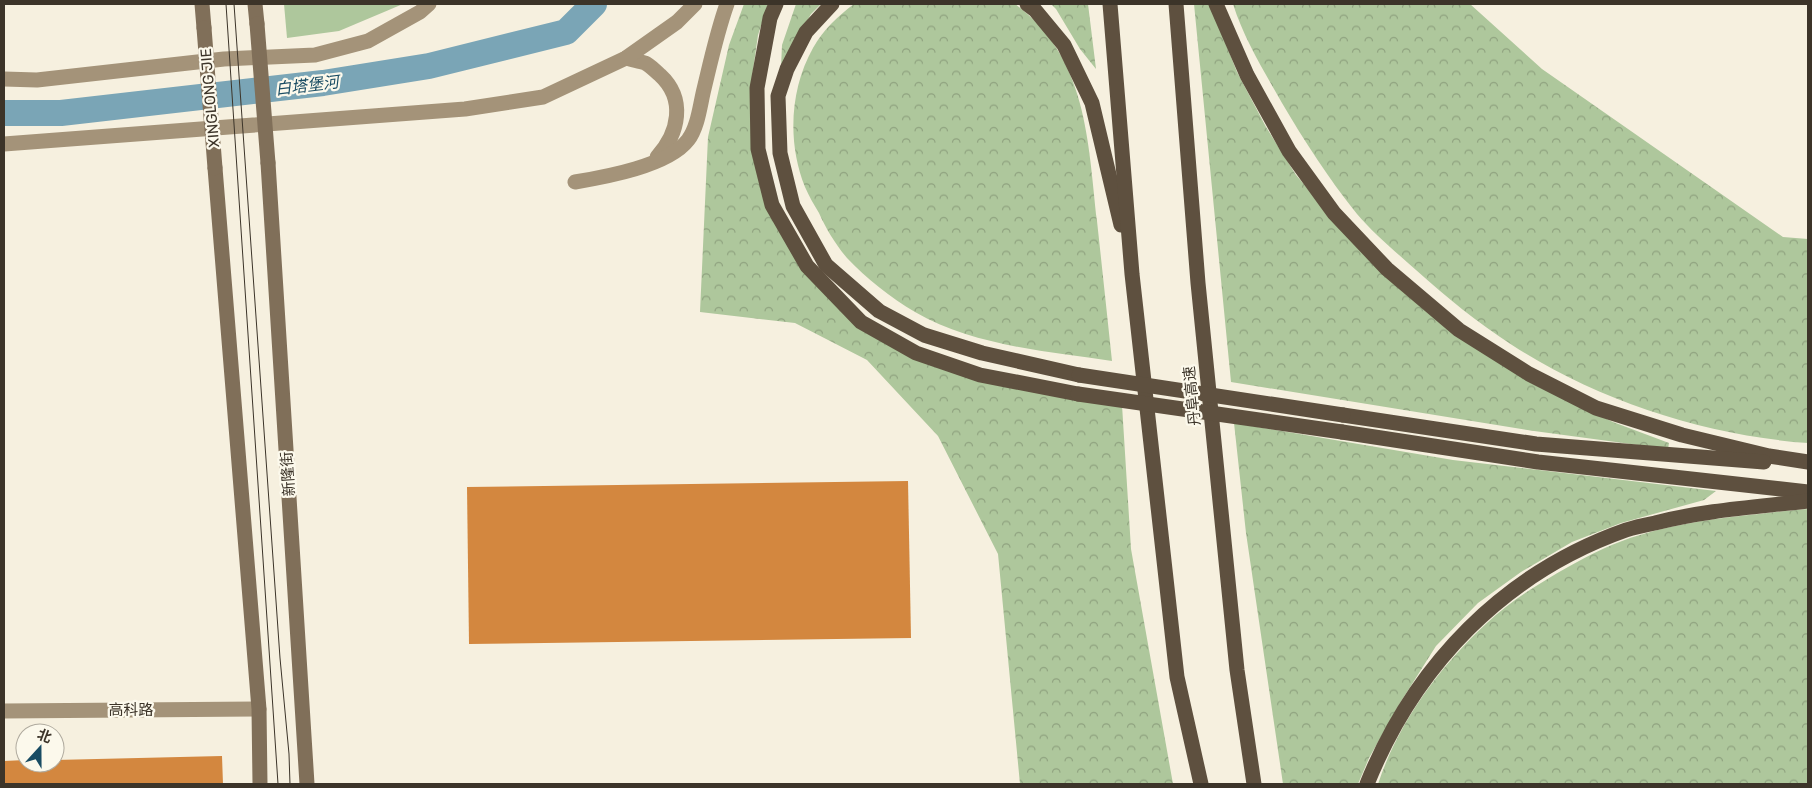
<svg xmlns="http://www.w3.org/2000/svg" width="1812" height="788" font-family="Rubik,'Noto Sans SC',sans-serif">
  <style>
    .forest { fill: url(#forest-crowns) }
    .park { fill: #aec79c }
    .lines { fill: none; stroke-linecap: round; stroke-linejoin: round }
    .river { stroke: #7aa5b6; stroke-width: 26 }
    .building { fill: #d3873f }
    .secondary { stroke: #a49379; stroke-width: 15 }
    .primary { stroke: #806f59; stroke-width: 15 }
    .highway { stroke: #5e503f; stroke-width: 15 }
    .tram { stroke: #3c3429; stroke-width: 1 }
    .primary-bridge { stroke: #806f59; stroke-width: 15 }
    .highway-bridge { stroke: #5e503f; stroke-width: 15 }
    .labels { text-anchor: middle; stroke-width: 4.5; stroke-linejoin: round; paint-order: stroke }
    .street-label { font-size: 15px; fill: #3c3429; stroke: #fcf9ec }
    .water-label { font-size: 16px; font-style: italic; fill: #194c63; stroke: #fcf9ec }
  </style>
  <defs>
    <pattern id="forest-crowns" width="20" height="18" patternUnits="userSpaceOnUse" patternTransform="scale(1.25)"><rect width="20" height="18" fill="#aec79c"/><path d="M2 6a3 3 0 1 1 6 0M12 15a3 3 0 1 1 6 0" fill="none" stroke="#8fa27f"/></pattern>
  </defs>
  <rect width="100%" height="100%" fill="#f6f0df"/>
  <!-- forest -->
  <g class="forest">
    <path d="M744,4H768L758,35L752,77L751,120L798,260L910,356L1122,405L1131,549L1173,784H1020L998,554L938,436L867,360L795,323L700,312L708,137L729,45Z"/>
    <path d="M796,4H821L811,14L781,67L782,45Z"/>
    <path d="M854,4H1015C1087,57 1088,140 1097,221C1102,267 1107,314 1112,361C1046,351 974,346 915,312C891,298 866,278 847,258C836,245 826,229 819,213C814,205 809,196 805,187C787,142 790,89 813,48C823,30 838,16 854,4Z"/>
    <path d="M1051,4H1088L1096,69L1080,49L1056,9Z"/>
    <path d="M1194,4H1210L1237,72L1266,127L1296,175L1344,231L1531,383L1613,422L1669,443L1668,449L1534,431L1231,382Z"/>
    <path d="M1233,4H1470L1542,69L1783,237L1808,239V443C1707,436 1598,401 1512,345C1478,323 1446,297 1416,270C1397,253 1373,233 1357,214C1329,179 1305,142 1282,103C1264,71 1244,39 1233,4Z"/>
    <path d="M1234,423L1453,460L1716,491L1704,500L1621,523L1572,542L1521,572L1478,603L1436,646L1400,703L1369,758L1358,784H1283L1246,533Z"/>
    <path d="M1808,509V784H1378C1398,723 1440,666 1487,623C1511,600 1540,583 1568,567C1591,554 1615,542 1640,535C1679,523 1719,518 1759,514C1775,512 1792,510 1808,509Z"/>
  </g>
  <!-- park -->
  <path class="park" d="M284,4H403L339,31L287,38Z"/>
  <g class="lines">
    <!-- river -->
    <path class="river" d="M4,113H61L323,83L429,66L566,32L594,4"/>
  </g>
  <!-- building -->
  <g class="building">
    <path d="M908,481L911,638L469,644L467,487Z"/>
    <path d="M222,756L223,784H4V761L25,760V763H55V760Z"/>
  </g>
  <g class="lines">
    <!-- secondary -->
    <g class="secondary">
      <path d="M626,58C632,60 639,61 645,63C650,65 655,71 660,75C686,99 679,133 657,157"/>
      <path d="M4,79L37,80L224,59L315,55L368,41L420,12L429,4"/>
      <path d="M4,144L465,109L543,97L626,58L677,22L695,4"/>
      <path d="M575,182C605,177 668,166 688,140C698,127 700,105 704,89C711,60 717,32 727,4"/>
      <path d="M4,711L259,709"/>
    </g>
    <!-- primary -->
    <g class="primary">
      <path d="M202,4L204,28"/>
      <path d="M255,4L257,24"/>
      <path d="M268,163L307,784"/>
      <path d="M215,168L259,709L260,784"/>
    </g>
    <!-- highway -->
    <g class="highway">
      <path d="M776,4L770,18L757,88L758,149L772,205L807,266L861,322L916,353L980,375L1078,394"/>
      <path d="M832,4L806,32L787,69L778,96L780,153L793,206L826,265L879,311L924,335L982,353L1079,375"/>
      <path d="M1027,4L1035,10L1064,45L1092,103L1121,225"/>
      <path d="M1110,4L1132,274L1177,677L1201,784"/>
      <path d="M1176,4L1198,283L1237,670L1254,784"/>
      <path d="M1216,4L1247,75L1289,151L1334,213L1387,269L1459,330L1529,374L1596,408L1682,435L1769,456L1808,462"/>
      <path d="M1343,415L1536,444L1764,462"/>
      <path d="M1342,432L1538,462L1808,492"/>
      <path d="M1367,784C1415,665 1504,573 1626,530C1635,527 1645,525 1655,523C1705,510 1757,507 1808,501"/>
    </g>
    <!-- tram -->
    <g class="tram">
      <path d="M226,4L278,784"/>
      <path d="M234,4L280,658L289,754L290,784"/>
    </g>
    <!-- primary-bridge -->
    <g class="primary-bridge">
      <path d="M257,24L268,163"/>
      <path d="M204,28L215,168"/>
    </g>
    <!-- highway-bridge -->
    <g class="highway-bridge">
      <path d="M1079,375L1343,415"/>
      <path d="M1078,394L1342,432"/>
    </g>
  </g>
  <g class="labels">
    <!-- street labels -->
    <g class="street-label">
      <text transform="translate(210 98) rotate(-95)" y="5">XINGLONG JIE</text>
      <text transform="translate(1192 396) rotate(-96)" y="5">丹阜高速</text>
      <text transform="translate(288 474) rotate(-94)" y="5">新隆街</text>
      <text x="131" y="715">高科路</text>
    </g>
    <!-- water labels -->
    <g class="water-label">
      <text transform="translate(307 85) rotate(-7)" y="6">白塔堡河</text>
    </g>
  </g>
  <!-- border -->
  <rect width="1812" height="788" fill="none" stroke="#3c3429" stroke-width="10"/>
  <!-- north arrow -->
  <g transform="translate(40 748) rotate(21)"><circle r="24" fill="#fcf9ec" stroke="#afaa9e"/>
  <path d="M0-4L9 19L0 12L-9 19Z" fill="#194c63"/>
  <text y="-8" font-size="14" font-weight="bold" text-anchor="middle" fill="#3c3429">北</text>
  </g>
</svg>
